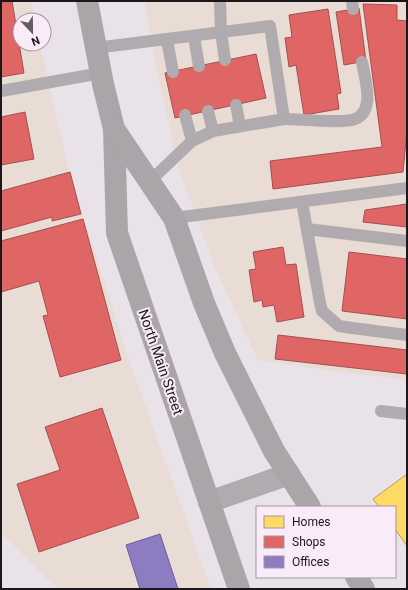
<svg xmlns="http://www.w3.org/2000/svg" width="408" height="590" font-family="Roboto,sans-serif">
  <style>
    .commercial { fill: #e8dcd5 }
    .homes { fill: #ffd966; stroke: #bb9f50 }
    .shops { fill: #e06666; stroke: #a54e50 }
    .offices { fill: #8e7cc3; stroke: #6c5e91 }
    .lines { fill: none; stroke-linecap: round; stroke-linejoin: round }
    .service { stroke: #b0abae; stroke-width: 12 }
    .minor { stroke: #b0abae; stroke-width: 22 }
    .primary { stroke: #aaa5a8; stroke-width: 22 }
    .labels { text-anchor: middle; stroke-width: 4; stroke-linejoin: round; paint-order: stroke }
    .street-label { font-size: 14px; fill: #1c171b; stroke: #faebf9 }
  </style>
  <rect width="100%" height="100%" fill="#eae2e9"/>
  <!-- commercial -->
  <g class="commercial">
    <path d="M1,1H31L35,20H20V44H40L68,168L130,363L211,589H58L1,533Z"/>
    <path d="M146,1H407V380L341,372L258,360L212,261L180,172L157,72L145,4Z"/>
  </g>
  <!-- homes -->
  <path class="homes" d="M407,474V546L395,529V507H379L373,499Z"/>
  <!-- shops -->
  <g class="shops">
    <path d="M1,1H12L24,73L1,77Z"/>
    <path d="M363,4L397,5V20L407,21V131L403,172L273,189L270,161L382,147Z"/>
    <path d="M359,8L366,61L344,65L336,12Z"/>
    <path d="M328,9L341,93L337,94L339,109L304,115L296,65L289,67L285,38L292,37L289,15Z"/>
    <path d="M256,54L266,98L175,118L165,73Z"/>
    <path d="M25,112L34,159L1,165V117Z"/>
    <path d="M70,172L81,214L52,221V217L1,231V191Z"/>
    <path d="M407,204V227L363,222L365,210Z"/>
    <path d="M83,219L121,360L60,377L43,316L48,315L39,281L1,292V241Z"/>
    <path d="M283,247L286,265L296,264L304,317L277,322L274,305L263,307L262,300L254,302L249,270L256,269L253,252Z"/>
    <path d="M349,252L407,259V319L342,311Z"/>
    <path d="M278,335L407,350V374L275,359Z"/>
    <path d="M102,408L139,518L39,552L17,484L60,470L45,427Z"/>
  </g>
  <!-- offices -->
  <path class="offices" d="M160,534L178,589H140L126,545Z"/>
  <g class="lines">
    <!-- service -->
    <g class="service">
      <path d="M220,1L221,32L225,60"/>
      <path d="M352,1L353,9"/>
      <path d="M194,37L199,66"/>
      <path d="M167,40L173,72"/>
      <path d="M95,48L270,26L284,119L213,131L192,141L150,181"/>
      <path d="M1,91L101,73"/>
      <path d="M236,105L240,126"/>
      <path d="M208,111L213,131"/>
      <path d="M185,115L192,141"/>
      <path d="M284,119C299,119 344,124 355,119C363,116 366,110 367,102C369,93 364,72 362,62"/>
      <path d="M302,202L320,303L322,311L339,326L352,328L407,335"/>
      <path d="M174,218L407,188"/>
      <path d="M307,229L407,241"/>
      <path d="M381,411L407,414"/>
    </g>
    <!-- minor -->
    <path class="minor" d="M209,502L289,474"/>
    <!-- primary -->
    <g class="primary">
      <path d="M87,1L103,84L114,129L117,233L239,589"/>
      <path d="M114,129L174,218L204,303L225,353L274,451L310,507"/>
      <path d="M356,577L364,589"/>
    </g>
  </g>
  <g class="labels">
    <!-- street labels -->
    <g class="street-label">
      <text transform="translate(161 362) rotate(71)" y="5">North Main Street</text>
    </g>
  </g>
  <!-- border -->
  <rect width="408" height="590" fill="none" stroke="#1c171b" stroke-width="4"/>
  <!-- legend -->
  <rect x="256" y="506" width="140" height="72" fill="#faebf9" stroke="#a196a0"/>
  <rect x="264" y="516" width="20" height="12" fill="#ffd966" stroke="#a196a0"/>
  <text x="292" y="526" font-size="12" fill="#1c171b">Homes</text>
  <rect x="264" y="536" width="20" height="12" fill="#e06666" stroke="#a196a0"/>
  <text x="292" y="546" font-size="12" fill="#1c171b">Shops</text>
  <rect x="264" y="556" width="20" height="12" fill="#8e7cc3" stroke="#a196a0"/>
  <text x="292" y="566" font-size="12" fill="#1c171b">Offices</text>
  <!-- north arrow -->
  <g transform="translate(32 32) rotate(158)"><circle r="19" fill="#faebf9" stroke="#a196a0"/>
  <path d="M0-3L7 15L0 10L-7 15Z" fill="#645e63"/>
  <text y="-6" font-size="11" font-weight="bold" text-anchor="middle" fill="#1c171b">N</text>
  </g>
</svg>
